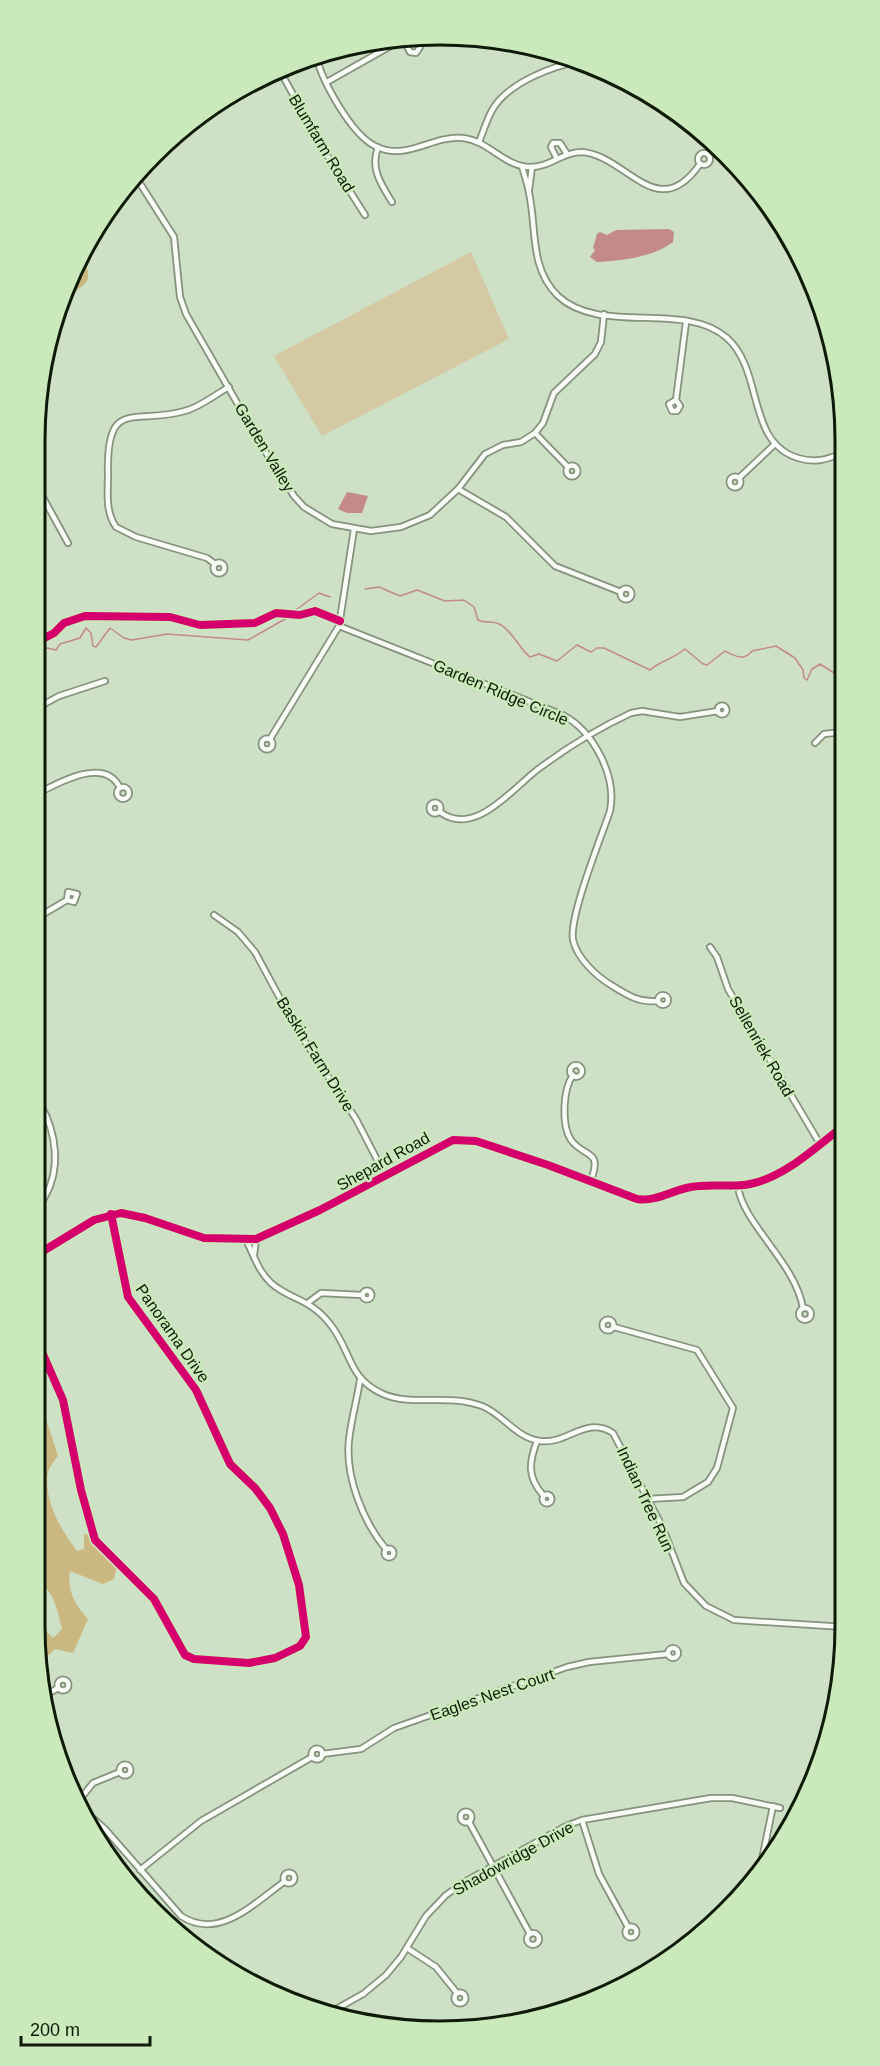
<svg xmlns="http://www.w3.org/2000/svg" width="880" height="2066" font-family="Arial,sans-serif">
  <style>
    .green { fill: #d5c9a3 }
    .forest { fill: #cbb780 }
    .water { fill: #c38a88 }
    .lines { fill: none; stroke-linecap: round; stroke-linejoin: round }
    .stream { stroke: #c38a88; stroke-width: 1.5 }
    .street-casing { stroke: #85927e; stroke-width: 8 }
    .secondary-casing { stroke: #85927e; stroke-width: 9 }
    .primary-casing { stroke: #a9aca8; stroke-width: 10 }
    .street { stroke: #f8faf6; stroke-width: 4.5 }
    .secondary { stroke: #f3f4f2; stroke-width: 6 }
    .primary { stroke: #ededee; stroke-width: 7 }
    .cycleway-casing { stroke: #caeabb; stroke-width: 11 }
    .cycleway { stroke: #d6006c; stroke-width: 8 }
    .labels { text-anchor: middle; stroke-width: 5; stroke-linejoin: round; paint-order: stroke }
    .street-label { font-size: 16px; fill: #0f1a09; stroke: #caeabb }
    .rim { fill: none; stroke: #0f1a09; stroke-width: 3 }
  </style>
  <rect width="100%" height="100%" fill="#cee0c6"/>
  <!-- green -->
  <path class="green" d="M471,252L509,339L322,436L274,356Z"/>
  <!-- forest -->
  <g class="forest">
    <path d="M81,255C97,283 85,285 61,299Z"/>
    <path d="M35,1399L43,1410L58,1456C55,1460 49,1467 48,1472C43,1500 61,1530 77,1551L84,1549V1534L92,1535L101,1551L117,1564L114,1579L103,1584L70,1571C67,1591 75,1605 88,1619L73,1653L55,1649L41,1662L36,1638L47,1632L53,1638L62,1629C57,1609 54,1589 35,1580Z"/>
  </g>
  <!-- water -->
  <g class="water">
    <path d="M669,229L674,232L673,242C654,257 620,261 597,262L590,257L595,250L593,248L597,234L600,232L607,235L616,230Z"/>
    <path d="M347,492L368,496L362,513H347L338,509Z"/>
  </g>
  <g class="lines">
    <!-- stream -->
    <g class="stream">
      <path d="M365,589L379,587L400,596L417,590L445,601L464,600L474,607L478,620C486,624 493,620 501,625C513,632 519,648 530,657L539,654L557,661L577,645L591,652L597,648H604L650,670C662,660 673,659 685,649L703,664L707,665L725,651C736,656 743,662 752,651L776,646L795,658L803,670L804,678L807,680L812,669L820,664L834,673L843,686"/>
      <path d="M293,612L319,593L330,597"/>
      <path d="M35,659L45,654L43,651L47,648L56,650L60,644L80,638L86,628L91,633L93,646L96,647L110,628L124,638L132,640L167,634L248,640L287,618"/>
    </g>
    <!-- street casing -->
    <g class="street-casing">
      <g id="street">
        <path d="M402,37L410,52L416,53L420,47L414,35"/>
        <path d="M316,56C322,81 351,134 375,146C407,162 431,135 463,138C489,141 504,166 529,167C549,168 562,152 581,152C626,154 657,226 700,164"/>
        <path d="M279,69L323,149L365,215"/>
        <path d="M327,82L403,39"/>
        <path d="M479,142C484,130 487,118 494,107C511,82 552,66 581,61"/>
        <path d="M378,147C370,169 381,184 392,202"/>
        <circle cx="704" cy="159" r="6"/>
        <path d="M557,159L551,147L553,143H560L567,154"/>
        <path d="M522,166C524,175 528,184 529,193C537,228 529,268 558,296C601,336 684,300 727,338C764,371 746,442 798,458C814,463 827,460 842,453"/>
        <path d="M134,174L174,237L180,297L186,314L263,448L294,496L304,507L332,524L371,531L401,527L430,515L458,489L485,454L503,445L521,442L535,433L543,423L554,393L595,354L601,342L604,314"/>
        <path d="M529,190L532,167"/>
        <path d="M676,400L669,404L672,411H677L680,406L676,400L686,322"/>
        <path d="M535,433L568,467"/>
        <circle cx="572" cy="471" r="5.5"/>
        <circle cx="735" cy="482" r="5.5"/>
        <path d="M739,478L775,444"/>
        <path d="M35,483L68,543"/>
        <path d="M458,489L506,517L555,566L621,592"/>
        <circle cx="219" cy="568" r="5.5"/>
        <path d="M215,564L207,558L136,537L116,527C105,511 108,493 108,474C106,394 136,427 188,410C203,405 216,394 229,387"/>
        <circle cx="626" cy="594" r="5.5"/>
        <path d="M339,626L563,715C594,732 617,776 610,811C601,838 569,916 573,940C577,958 596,976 611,985C627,995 639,1003 658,1001"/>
        <circle cx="722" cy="710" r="4.5"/>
        <path d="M35,709L59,696L105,681"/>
        <circle cx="267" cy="744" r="5.5"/>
        <path d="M270,739L339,626L354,529"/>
        <path d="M815,743L824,734L843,732"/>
        <circle cx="123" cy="793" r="6"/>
        <path d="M35,795C56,784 105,755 120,788"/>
        <circle cx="435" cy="808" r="5.5"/>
        <path d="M440,812C476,839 516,784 541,767C568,747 601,727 631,713L642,711L680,717L718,711"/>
        <path d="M214,915L238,932L255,952L296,1028L356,1119L385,1175"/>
        <path d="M35,919L67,900L68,892L77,894L74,902L67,900"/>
        <path d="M710,947L717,957L728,989L820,1144"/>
        <circle cx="663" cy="1000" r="5"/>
        <circle cx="576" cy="1071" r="6"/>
        <path d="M573,1075C563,1089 561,1125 571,1140C584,1158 603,1149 591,1180"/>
        <path d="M738,1186C742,1223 795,1262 803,1308"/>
        <path d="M35,1215C40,1205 46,1196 50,1186C61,1157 53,1121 35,1096"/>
        <path d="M35,1238L43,1251"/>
        <path d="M246,1240C254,1255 258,1271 271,1283C290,1300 310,1298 330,1324C352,1351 347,1378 383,1394C413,1407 447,1393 482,1406C503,1414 516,1438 540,1441C567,1445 586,1415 613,1433L662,1526L684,1583L706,1606L734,1620L845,1627"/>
        <path d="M254,1255L256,1239"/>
        <circle cx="367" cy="1295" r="4.5"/>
        <path d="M309,1302L321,1293L362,1295"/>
        <circle cx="805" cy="1314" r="6"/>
        <circle cx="608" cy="1325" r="5.5"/>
        <path d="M614,1327L697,1350L733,1408L717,1468L708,1482L683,1497L648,1499"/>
        <path d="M35,1336L63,1400L81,1490L95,1540L154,1599L185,1655L194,1659L249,1663L275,1658L300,1646L306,1637L299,1585L283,1534L270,1508L255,1488L230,1464L196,1390L128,1297L111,1214"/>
        <path d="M360,1380C357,1400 351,1420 349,1440C345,1476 363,1522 386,1549"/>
        <path d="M537,1441C529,1462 527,1477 543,1495"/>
        <path d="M845,1445V1463"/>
        <circle cx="547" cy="1499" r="4.5"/>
        <circle cx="389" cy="1553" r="4.5"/>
        <circle cx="673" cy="1653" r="5"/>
        <circle cx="63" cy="1685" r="5.5"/>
        <path d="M46,1695L58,1688"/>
        <circle cx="317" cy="1754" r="5.5"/>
        <path d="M322,1754L361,1749L394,1728L567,1667L589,1662L668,1654"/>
        <circle cx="125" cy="1770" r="5.5"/>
        <path d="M77,1803L93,1783L120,1772"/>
        <path d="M79,1806L105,1829L181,1916C219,1941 254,1903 284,1882"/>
        <circle cx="466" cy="1817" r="5.5"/>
        <path d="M582,1820L599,1874L628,1927"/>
        <path d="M469,1822L530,1934"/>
        <path d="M140,1870L201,1821L312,1757"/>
        <circle cx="289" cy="1878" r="5.5"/>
        <path d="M759,1874L773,1806"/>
        <circle cx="631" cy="1932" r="5.5"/>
        <circle cx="533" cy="1939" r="6"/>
        <path d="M407,1948L436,1967L457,1993"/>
        <circle cx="460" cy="1998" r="5.5"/>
        <path d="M331,2012L363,1994L386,1975L401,1957L426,1916L446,1895L466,1881L566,1826L582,1820L711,1798H732L780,1808"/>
      </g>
    </g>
    <!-- secondary casing -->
    <g class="secondary-casing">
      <path id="secondary" d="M35,1256L94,1220L121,1213L145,1218L204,1238L256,1239L320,1210L453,1140L476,1141L548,1165L637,1199C656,1202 673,1190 691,1187C711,1183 731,1188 750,1184C786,1177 816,1146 844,1126"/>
    </g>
    <!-- primary casing -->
    <g class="primary-casing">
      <path id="primary" d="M187,124L225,98"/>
    </g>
    <!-- street -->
    <use href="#street" class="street"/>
    <!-- secondary -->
    <use href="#secondary" class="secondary"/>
    <!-- primary -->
    <use href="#primary" class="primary"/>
    <!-- cycleway casing -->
    <g class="cycleway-casing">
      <g id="cycleway">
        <path d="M35,643L54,633L64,623L85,616L170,617L200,625L255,623L276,613L300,615L315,611L340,621"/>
        <path d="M35,1256L94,1220L121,1213L145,1218L204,1238L256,1239L320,1210L453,1140L476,1141L548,1165L637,1199C656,1202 673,1190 691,1187C711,1183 731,1188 750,1184C786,1177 816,1146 844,1126"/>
        <path d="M35,1336L63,1400L81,1490L95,1540L154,1599L185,1655L194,1659L249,1663L275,1658L300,1646L306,1637L299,1585L283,1534L270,1508L255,1488L230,1464L196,1390L128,1297L111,1214"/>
      </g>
    </g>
    <!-- cycleway -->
    <use href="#cycleway" class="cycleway"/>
  </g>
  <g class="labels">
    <!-- street labels -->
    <g class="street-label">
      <text transform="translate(322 143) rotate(59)" y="6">Blumfarm Road</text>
      <text transform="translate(265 447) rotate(59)" y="6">Garden Valley</text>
      <text transform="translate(501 692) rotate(23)" y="6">Garden Ridge Circle</text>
      <text transform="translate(762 1046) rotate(60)" y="6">Sellenriek Road</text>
      <text transform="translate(316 1054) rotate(58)" y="6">Baskin Farm Drive</text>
      <text transform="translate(383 1161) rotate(-29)" y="6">Shepard Road</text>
      <text transform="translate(173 1333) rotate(55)" y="6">Panorama Drive</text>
      <text transform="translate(646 1499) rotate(65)" y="6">Indian Tree Run</text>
      <text transform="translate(492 1694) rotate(-19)" y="6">Eagles Nest Court</text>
      <text transform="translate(513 1858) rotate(-29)" y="6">Shadowridge Drive</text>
    </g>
  </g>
  <!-- crop -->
  <path d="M0 0H880V2066H0ZM440 45H440A395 395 0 0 1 835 440V1626A395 395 0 0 1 440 2021H440A395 395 0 0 1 45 1626V440A395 395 0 0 1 440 45Z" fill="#caeabb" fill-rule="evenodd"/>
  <path class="rim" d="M440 45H440A395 395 0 0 1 835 440V1626A395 395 0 0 1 440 2021H440A395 395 0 0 1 45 1626V440A395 395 0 0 1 440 45Z"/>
  <!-- scale -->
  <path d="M21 2036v9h129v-9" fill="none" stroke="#0f1a09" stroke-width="3"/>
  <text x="30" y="2036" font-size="18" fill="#0f1a09" stroke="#caeabb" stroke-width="4.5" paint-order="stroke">200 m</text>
</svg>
